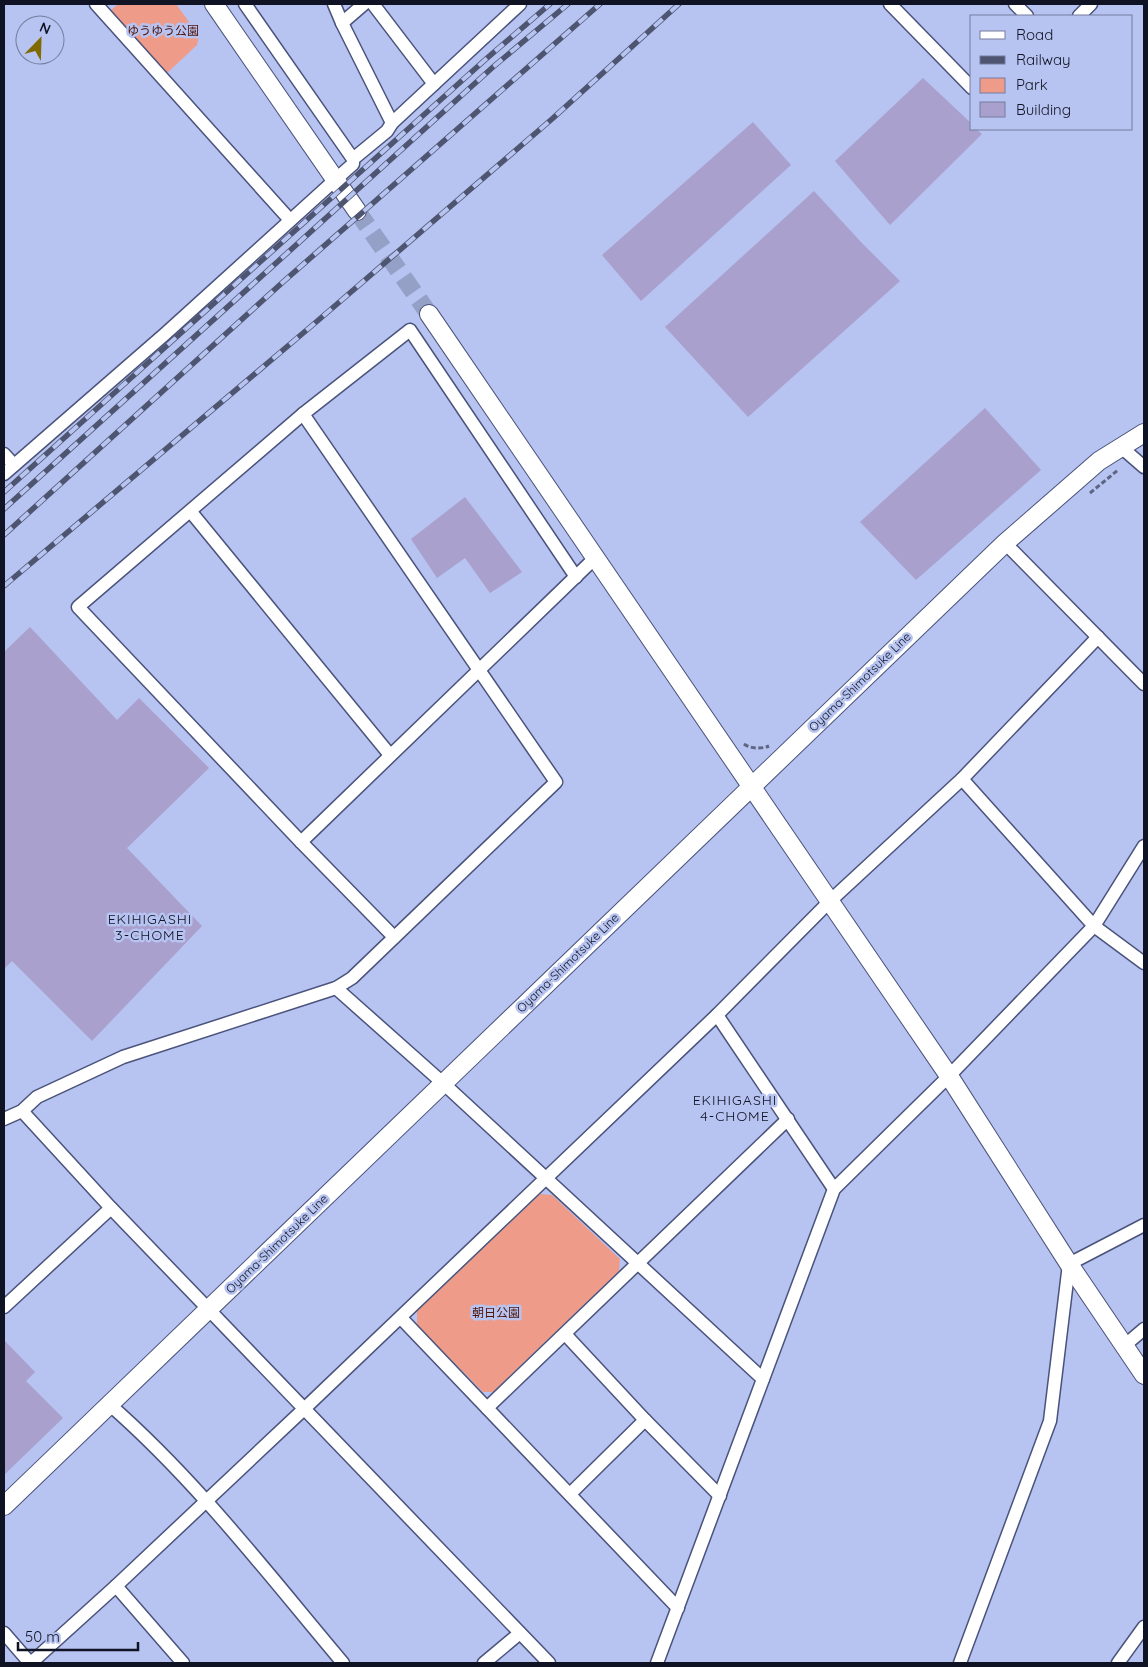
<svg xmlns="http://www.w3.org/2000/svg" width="1148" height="1667" font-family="Quicksand,'Noto Sans JP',sans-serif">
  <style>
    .green { fill: #ee9c89 }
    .building { fill: #a9a0cd }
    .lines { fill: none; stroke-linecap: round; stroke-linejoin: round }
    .secondary-tunnel { stroke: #95a0c7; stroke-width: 18; stroke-dasharray: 18 9; stroke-linecap: butt }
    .street-casing { stroke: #4a537b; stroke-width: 15 }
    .secondary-casing { stroke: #4a537b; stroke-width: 20 }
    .path { stroke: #5d6582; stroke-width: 3; stroke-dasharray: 5 2.5; stroke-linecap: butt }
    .street { stroke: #fff; stroke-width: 12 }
    .secondary { stroke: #fff; stroke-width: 18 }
    .rail-casing { stroke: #4e5570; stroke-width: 5.5 }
    .rail { stroke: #b7c3f0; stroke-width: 4; stroke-dasharray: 11; stroke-linecap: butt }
    .labels { text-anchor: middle; stroke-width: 5; stroke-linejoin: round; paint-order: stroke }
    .park-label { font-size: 12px; fill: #501407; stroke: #b7c3f0 }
    .street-label { font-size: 12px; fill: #0f1323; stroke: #b7c3f0 }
    .neighbourhood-label { font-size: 14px; letter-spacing: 1px; fill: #0f1323; stroke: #b7c3f0 }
  </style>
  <rect width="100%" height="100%" fill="#b7c3f0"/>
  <!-- green -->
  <g class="green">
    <path d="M118,4H176L199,36L197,45L166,74L109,12Z"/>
    <path d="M540,1194L552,1195L620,1259L619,1271L493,1392H483L417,1325V1311Z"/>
  </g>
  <!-- building -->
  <g class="building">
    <path d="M923,78L972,124V129H976L982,134L890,225L835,161Z"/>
    <path d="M753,122L791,165L641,301L602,255Z"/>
    <path d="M814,191L860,241L900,281L748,417L665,327Z"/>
    <path d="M985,408L1041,470L916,580L860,522Z"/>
    <path d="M465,497L522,572L490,593L465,558L437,578L411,539Z"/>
    <path d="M30,627L117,720L139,698L209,768L127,848L202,926L92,1041L12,961L4,969V652Z"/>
    <path d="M4,1340L35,1372L26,1381L63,1418L4,1475Z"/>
  </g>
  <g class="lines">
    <!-- secondary-tunnel -->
    <path class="secondary-tunnel" d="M357,211L429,314"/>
    <!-- street casing -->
    <g class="street-casing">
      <g id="street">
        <path d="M96,4L290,220"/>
        <path d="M245,4L353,159"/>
        <path d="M334,4L342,23"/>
        <path d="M364,4L342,23L392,123L520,4"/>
        <path d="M373,4L434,84"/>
        <path d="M890,4L972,88"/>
        <path d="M1015,4L1027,16"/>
        <path d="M1079,16L1091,4"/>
        <path d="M1121,447L1144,467"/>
        <path d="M4,454L14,465"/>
        <path d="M4,474L165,334L335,180L353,164V159L387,131L392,123"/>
        <path d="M191,512L390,755"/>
        <path d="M1005,543L1144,684"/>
        <path d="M962,779L1094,926L1144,963"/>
        <path d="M301,842L595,558"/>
        <path d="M394,937L301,842L78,607L303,414L410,330L576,577"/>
        <path d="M336,988L444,1084L763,1379"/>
        <path d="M717,1015L834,1189"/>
        <path d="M22,1111L111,1208L549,1663"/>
        <path d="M4,1119L22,1111L37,1097L123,1057L336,988L352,978L556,782L303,414"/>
        <path d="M4,1307L111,1208"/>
        <path d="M401,1318L678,1608"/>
        <path d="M565,1334L645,1420L720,1496"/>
        <path d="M1124,1346L1144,1329"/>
        <path d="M109,1404C197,1481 268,1574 343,1663"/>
        <path d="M487,1408L788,1119"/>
        <path d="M570,1494L645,1420"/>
        <path d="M116,1586L183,1663"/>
        <path d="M4,1633L30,1663"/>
        <path d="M31,1663L116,1586L304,1409L717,1015L830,901L962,779L1098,637"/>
        <path d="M484,1663L520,1633"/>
        <path d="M657,1663L834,1189L949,1076L1094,926L1144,846"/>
        <path d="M960,1663L1050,1421L1069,1264L1144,1225"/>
        <path d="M1118,1663L1144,1627"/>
      </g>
    </g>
    <!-- secondary casing -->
    <g class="secondary-casing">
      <g id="secondary">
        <path d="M214,4L357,211"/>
        <path d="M429,314L949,1076L1069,1264L1144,1375"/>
        <path d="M4,1506L1005,543L1099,461L1144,433"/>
      </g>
    </g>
    <!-- path -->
    <g class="path">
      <path d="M1090,493L1118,470"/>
      <path d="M744,744C751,749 762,749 769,746"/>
    </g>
    <!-- street -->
    <use href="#street" class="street"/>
    <!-- secondary -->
    <use href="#secondary" class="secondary"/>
    <!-- rail casing -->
    <g class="rail-casing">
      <g id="rail">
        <path d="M4,492L486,59L550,4"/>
        <path d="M4,509L493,67L568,4"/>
        <path d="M4,535L283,282L600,4"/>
        <path d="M4,586L315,323L552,119L679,4"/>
      </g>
    </g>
    <!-- rail -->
    <use href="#rail" class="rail"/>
  </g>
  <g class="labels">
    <!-- park labels -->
    <g class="park-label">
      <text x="163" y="35">ゆうゆう公園</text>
      <text x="496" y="1317">朝日公園</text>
    </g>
    <!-- street labels -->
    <g class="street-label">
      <text transform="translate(860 682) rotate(-44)" y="4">Oyama-Shimotsuke Line</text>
      <text transform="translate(568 963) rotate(-44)" y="4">Oyama-Shimotsuke Line</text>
      <text transform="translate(277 1244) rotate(-44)" y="4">Oyama-Shimotsuke Line</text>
    </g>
    <!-- neighbourhood labels -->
    <g class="neighbourhood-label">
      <text x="150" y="924">EKIHIGASHI<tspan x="150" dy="16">3-CHOME</tspan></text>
      <text x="735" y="1105">EKIHIGASHI<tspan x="735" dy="16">4-CHOME</tspan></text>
    </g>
  </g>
  <!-- border -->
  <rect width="1148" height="1667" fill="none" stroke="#0f1323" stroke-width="10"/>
  <!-- legend -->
  <rect x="970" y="15" width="162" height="115" fill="#b7c3f0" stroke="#747d9e"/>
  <rect x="980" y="31" width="25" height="8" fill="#ffffff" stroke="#747d9e"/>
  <text x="1016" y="40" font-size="15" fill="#0f1323">Road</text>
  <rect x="980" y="56" width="25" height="8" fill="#4e5570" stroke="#747d9e"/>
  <text x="1016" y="65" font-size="15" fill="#0f1323">Railway</text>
  <rect x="980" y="78" width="25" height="15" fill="#ee9c89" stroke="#747d9e"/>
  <text x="1016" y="90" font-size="15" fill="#0f1323">Park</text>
  <rect x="980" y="102" width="25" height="15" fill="#a9a0cd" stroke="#747d9e"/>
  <text x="1016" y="115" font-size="15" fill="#0f1323">Building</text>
  <!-- north arrow -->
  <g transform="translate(40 40) rotate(23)"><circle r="24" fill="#b7c3f0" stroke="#747d9e"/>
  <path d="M0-4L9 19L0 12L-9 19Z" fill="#806900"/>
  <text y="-8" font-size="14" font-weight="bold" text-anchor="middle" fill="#0f1323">N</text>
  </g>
  <!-- scale -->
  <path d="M18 1642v8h120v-8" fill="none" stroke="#0f1323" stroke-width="2.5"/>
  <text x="25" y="1642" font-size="15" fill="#0f1323" stroke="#b7c3f0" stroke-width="4" paint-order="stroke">50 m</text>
</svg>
